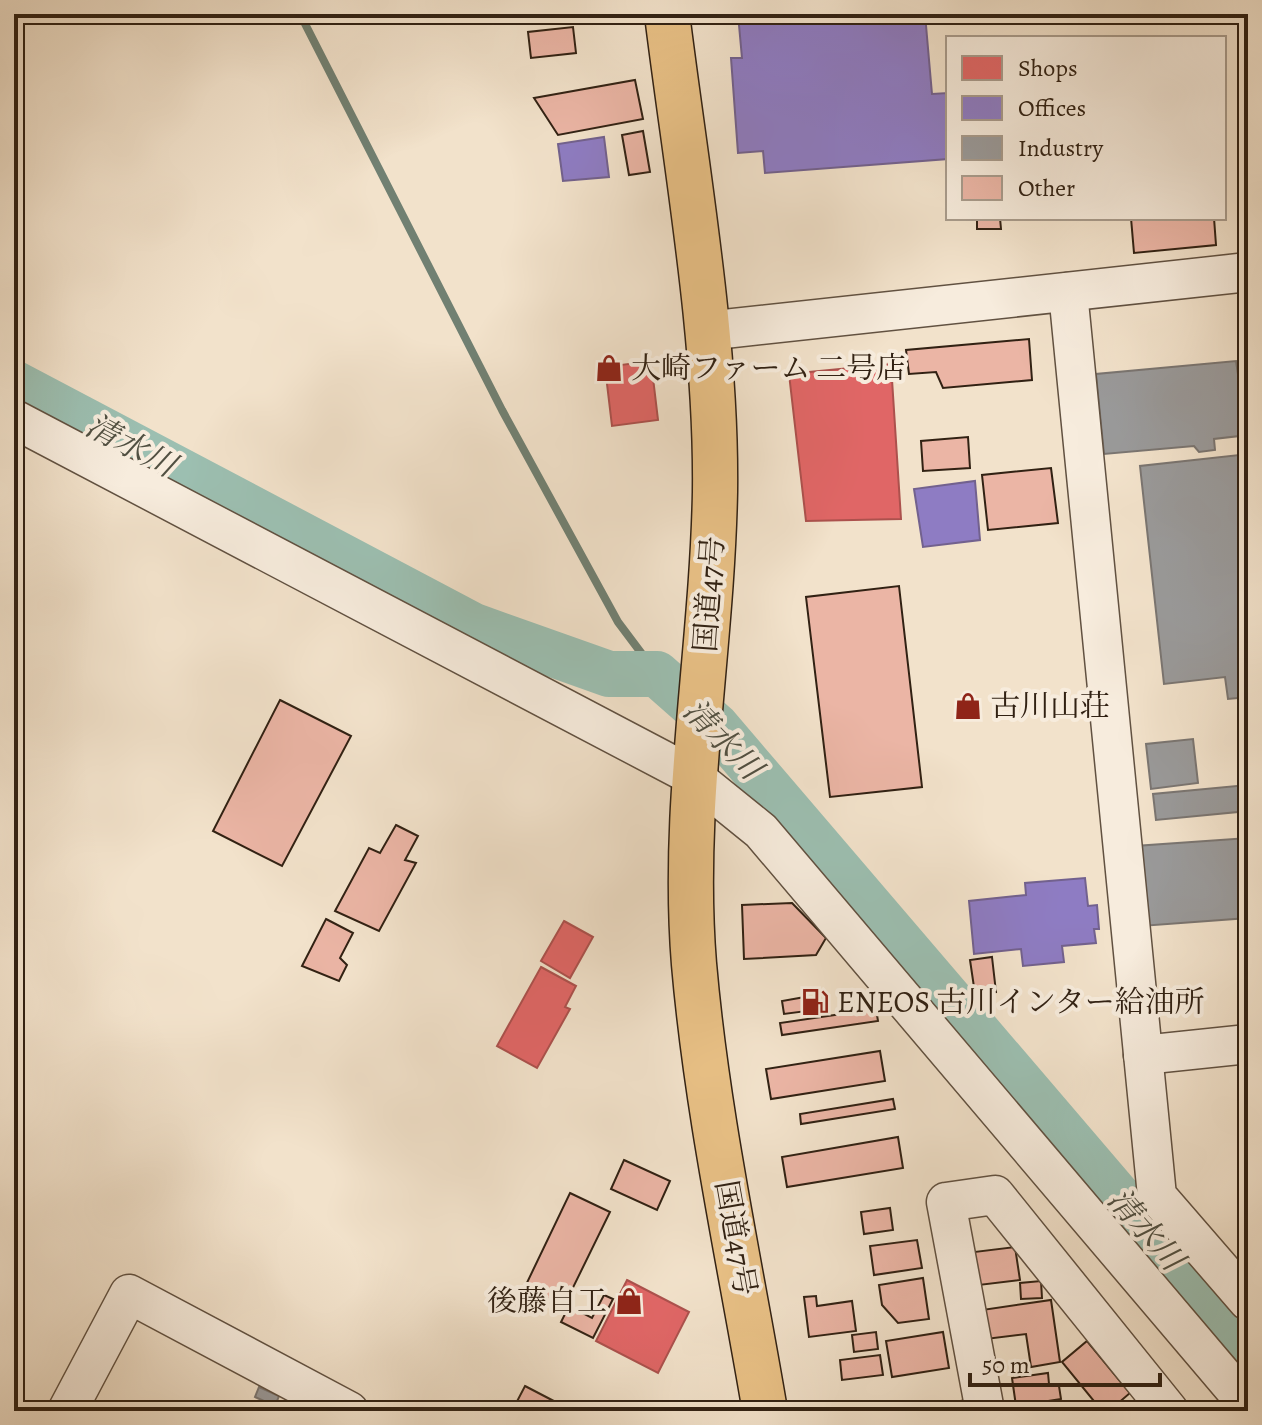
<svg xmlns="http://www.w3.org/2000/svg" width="1262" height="1425" font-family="Alegreya,'Noto Serif JP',serif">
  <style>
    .shops { fill: #e06666; stroke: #ac514d; stroke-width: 2 }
    .offices { fill: #8e7cc3; stroke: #72618e; stroke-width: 2 }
    .industry { fill: #999; stroke: #7a7571; stroke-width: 2 }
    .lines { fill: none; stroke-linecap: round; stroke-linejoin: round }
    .stream { stroke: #718072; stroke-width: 8 }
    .river { stroke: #9cbfb1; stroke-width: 46 }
    .building { fill: #ebb5a5; stroke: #312113; stroke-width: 2 }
    .minor-casing { stroke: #615141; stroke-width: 41 }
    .highway-casing { stroke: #312113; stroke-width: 47 }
    .minor { stroke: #f7ecdd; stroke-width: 38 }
    .highway { stroke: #e9c186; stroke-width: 44 }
    .labels { text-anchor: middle; stroke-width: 8; stroke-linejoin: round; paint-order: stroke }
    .poi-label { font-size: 30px; fill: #312113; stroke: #f7ecdd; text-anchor: start }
    .street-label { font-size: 30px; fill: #312113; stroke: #f7ecdd }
    .water-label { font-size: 32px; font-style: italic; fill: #515042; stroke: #f7ecdd }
  </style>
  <rect width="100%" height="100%" fill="#f2e2cb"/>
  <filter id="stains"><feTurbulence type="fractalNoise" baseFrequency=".0025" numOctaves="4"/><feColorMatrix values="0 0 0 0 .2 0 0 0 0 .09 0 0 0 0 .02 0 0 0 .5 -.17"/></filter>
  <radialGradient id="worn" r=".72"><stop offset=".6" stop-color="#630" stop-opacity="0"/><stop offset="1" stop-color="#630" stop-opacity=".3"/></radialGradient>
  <!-- shops -->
  <g class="shops">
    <path d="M651,361L658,420L612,426L605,367Z"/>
    <path d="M891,364L901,519L806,521L789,374Z"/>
    <path d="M564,921L593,937L570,978L541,961Z"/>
    <path d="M541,967L576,986L565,1007L570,1009L537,1068L497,1046Z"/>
    <path d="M627,1280L689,1312L658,1373L596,1341Z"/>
  </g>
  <!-- offices -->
  <g class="offices">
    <path d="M738,14H925L932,94L948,93V159L765,173L763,151L738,153L731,58H742Z"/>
    <path d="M604,137L609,177L563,181L558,144Z"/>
    <path d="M975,481L980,540L923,547L914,489Z"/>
    <path d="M1085,878L1088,906L1097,905L1099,929H1094L1096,943L1062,946L1064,962L1023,966L1021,949L974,954L969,901L1026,895L1025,883Z"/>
  </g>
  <!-- industry -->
  <g class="industry">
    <path d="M1236,361L1239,381L1244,382L1248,435L1214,439L1215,450L1199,452L1194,446L1104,454L1096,374Z"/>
    <path d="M1248,454V697L1228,699L1225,677L1164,684L1140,466Z"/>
    <path d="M1193,739L1198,783L1151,789L1146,744Z"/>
    <path d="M1247,785L1248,811L1156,820L1153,794Z"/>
    <path d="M1248,838V918L1141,926L1135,846Z"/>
    <path d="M259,1387L279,1396L275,1406L255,1397Z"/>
  </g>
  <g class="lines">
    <!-- stream -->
    <path class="stream" d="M300,14L502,410L618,622L657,674"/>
    <!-- river -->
    <path class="river" d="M14,383L474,626L609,674H657L716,726L1248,1348"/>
  </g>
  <!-- building -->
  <g class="building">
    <path d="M573,27L576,53L531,58L528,32Z"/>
    <path d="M635,80L643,119L558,135L534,98Z"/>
    <path d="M643,131L650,172L629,175L622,135Z"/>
    <path d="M977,218H1000L1001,229H977Z"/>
    <path d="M1131,218H1214L1216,245L1134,253Z"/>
    <path d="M1029,339L1032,380L943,388L936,372L909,374L906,350Z"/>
    <path d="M968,437L970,468L923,471L921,441Z"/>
    <path d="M1051,468L1058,523L988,530L982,475Z"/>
    <path d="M899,586L922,787L830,797L806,597Z"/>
    <path d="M280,700L351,736L282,866L213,831Z"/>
    <path d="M396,825L418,836L405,860L416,863L379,931L335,911L369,848L380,853Z"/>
    <path d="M792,903L826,938L816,955L744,959L742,905Z"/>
    <path d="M326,919L353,933L340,958L347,965L339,981L302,966Z"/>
    <path d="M992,957L996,992L975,994L970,960Z"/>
    <path d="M805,997L807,1011L784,1014L782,1001Z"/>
    <path d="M876,1009L878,1021L782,1035L780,1023Z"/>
    <path d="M880,1051L885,1081L771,1099L766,1069Z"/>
    <path d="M893,1099L895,1109L801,1124L800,1114Z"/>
    <path d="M898,1137L903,1168L787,1187L782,1157Z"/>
    <path d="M624,1160L670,1181L657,1210L611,1189Z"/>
    <path d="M570,1193L610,1212L562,1310L523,1291Z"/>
    <path d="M890,1208L893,1230L864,1234L861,1212Z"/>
    <path d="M917,1240L922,1268L874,1275L870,1246Z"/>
    <path d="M1015,1247L1020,1280L979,1285L974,1252Z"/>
    <path d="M923,1278L929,1319L898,1323L882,1305L879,1285Z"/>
    <path d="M1041,1281L1042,1298L1021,1299L1020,1283Z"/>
    <path d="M604,1295L613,1299L593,1338L561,1322L569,1306L592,1318Z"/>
    <path d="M816,1296L817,1306L852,1301L856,1331L809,1337L804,1297Z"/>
    <path d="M1051,1300L1060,1362L1031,1367L1026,1334L986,1339L982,1310Z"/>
    <path d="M876,1332L878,1349L854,1352L852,1335Z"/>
    <path d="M943,1332L949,1368L892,1377L886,1341Z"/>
    <path d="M1087,1341L1130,1393L1109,1411H1102L1062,1362Z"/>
    <path d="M880,1355L883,1375L842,1380L840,1360Z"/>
    <path d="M1048,1373L1049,1384L1059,1386L1061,1399L1016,1406L1012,1378Z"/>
    <path d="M525,1386L573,1411H512Z"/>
    <path d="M966,1400L969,1411H909Z"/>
  </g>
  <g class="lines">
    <!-- minor casing -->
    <g class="minor-casing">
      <g id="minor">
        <path d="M1068,292L1157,1196L1248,1301"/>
        <path d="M706,331L1248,272"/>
        <path d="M14,419L693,776L761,831L1248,1405"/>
        <path d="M1143,1055L1248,1044"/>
        <path d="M67,1411L129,1294L349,1411"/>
        <path d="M985,1411L946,1202L995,1195L1169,1411"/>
      </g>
    </g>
    <!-- highway casing -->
    <g class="highway-casing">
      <path id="highway" d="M667,14C686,168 717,338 715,492C712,650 681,806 694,964C707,1114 740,1263 765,1411"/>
    </g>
    <!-- minor -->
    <use href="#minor" class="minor"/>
    <!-- highway -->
    <use href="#highway" class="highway"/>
  </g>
  <!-- icons -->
  <defs>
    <g id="shop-bare" transform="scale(2.16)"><path d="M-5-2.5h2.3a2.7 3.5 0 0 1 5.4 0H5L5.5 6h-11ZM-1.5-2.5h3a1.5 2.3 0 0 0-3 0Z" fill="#8f2418" stroke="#f7ecdd" stroke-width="2.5" paint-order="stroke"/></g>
    <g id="fuel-bare" transform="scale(2.16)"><path d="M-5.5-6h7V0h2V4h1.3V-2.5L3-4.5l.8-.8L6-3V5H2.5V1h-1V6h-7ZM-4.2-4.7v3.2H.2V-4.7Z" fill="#8f2418" stroke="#f7ecdd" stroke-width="2.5" paint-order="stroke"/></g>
  </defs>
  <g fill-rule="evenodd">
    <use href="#shop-bare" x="609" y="368"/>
    <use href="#shop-bare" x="968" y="706"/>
    <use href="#fuel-bare" x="815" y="1002"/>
    <use href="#shop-bare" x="629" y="1301"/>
  </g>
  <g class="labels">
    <!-- poi labels -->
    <g class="poi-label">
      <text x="631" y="378">大崎ファーム 二号店</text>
      <text x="990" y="716">古川山荘</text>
      <text x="837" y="1012">ENEOS 古川インター給油所</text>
      <text x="607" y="1311" text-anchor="end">後藤自工</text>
    </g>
    <!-- street labels -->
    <g class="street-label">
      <text transform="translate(709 594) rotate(-86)" y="10">国道47号</text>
      <text transform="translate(736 1238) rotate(80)" y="10">国道47号</text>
    </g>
    <!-- water labels -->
    <g class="water-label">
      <text transform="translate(131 445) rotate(28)" y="11">清水川</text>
      <text transform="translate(723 739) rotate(46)" y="11">清水川</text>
      <text transform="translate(1146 1229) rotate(49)" y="11">清水川</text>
    </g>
  </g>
  <!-- margin -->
  <rect width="1262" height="1425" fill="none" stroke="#f2e2cb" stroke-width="48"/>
  <rect x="16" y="16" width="1230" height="1393" fill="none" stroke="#312113" stroke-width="4"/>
  <rect x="24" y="24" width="1214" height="1377" fill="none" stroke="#312113" stroke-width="2"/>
  <!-- legend -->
  <rect x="946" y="36" width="280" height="184" fill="#f7ecdd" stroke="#a89b8c" stroke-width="2"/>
  <rect x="962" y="56" width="40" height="24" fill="#e06666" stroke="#a89b8c" stroke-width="2"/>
  <text x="1018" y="76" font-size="24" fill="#312113">Shops</text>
  <rect x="962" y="96" width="40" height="24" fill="#8e7cc3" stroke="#a89b8c" stroke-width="2"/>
  <text x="1018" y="116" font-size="24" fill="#312113">Offices</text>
  <rect x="962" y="136" width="40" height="24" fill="#999999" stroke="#a89b8c" stroke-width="2"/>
  <text x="1018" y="156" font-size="24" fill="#312113">Industry</text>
  <rect x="962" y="176" width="40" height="24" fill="#ebb5a5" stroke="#a89b8c" stroke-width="2"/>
  <text x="1018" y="196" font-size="24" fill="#312113">Other</text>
  <!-- scale -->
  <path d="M970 1373v12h190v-12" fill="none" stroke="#312113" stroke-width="4"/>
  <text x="982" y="1373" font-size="24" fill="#312113" stroke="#f7ecdd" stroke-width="6" paint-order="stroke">50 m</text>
  <rect width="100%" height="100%" filter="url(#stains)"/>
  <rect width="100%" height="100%" fill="url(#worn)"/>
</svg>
